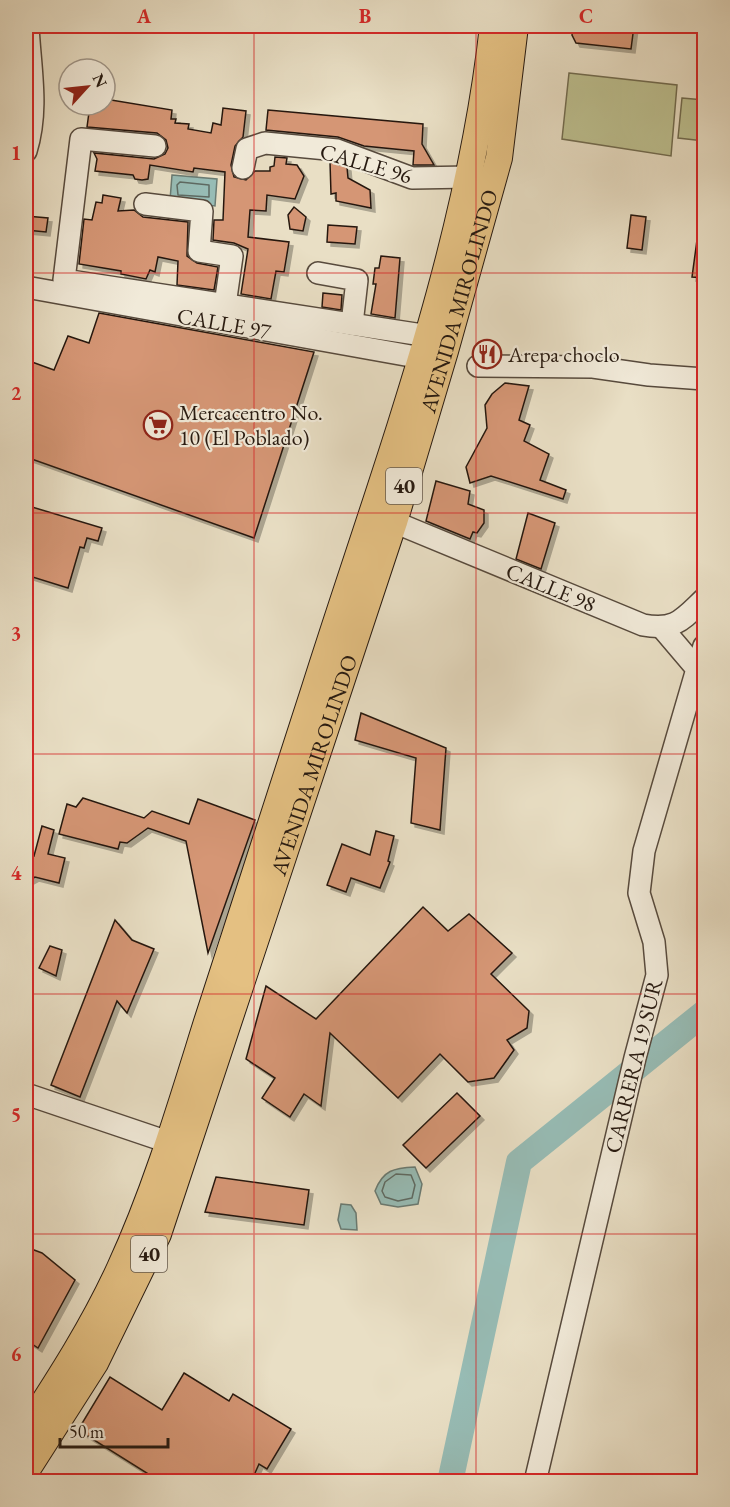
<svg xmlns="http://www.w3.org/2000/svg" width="730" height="1507" font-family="'EB Garamond',serif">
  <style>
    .green { fill: #bdc090; stroke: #726c50; stroke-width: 1.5 }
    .water { fill: #97bcb5; stroke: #6a7b73; stroke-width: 1.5 }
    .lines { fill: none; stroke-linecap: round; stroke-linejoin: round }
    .shore { stroke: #5e6a62; stroke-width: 1.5 }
    .river { stroke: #97bcb5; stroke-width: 26 }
    .building { fill: #d59675; stroke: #261910; stroke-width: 1.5; filter: url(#shadow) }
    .minor-casing { stroke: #574a3d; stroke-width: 24 }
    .major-casing { stroke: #261910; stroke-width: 28 }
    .minor { stroke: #f1ead9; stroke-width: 21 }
    .major { stroke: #e4c082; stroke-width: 26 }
    .grid { fill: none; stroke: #d62828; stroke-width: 1.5; stroke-opacity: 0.55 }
    .labels { text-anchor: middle; stroke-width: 4.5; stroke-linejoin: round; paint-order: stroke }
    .shield { fill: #f1ead9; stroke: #63584c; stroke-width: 1.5 }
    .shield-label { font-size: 21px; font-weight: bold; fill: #261910 }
    .street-label { font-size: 22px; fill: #261910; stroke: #f1ead9 }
    .poi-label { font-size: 22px; fill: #261910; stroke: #f1ead9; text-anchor: start }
    .neatline { fill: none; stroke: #d62828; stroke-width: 2 }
    .grid-label { font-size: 20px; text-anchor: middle; font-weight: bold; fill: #d62828 }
  </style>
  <defs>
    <filter id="shadow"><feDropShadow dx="4" dy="4" stdDeviation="0" flood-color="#0004"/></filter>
  </defs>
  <rect width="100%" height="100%" fill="#e9dfc5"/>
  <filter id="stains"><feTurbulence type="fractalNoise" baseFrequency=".00333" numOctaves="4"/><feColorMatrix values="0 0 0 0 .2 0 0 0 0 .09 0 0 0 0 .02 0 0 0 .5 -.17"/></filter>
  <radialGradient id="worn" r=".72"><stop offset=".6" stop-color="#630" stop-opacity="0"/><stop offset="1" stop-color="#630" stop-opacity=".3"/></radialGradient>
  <!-- green -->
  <g class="green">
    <path d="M569,73L677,85L671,156L562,139Z"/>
    <path d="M682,98L704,100V141L678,138Z"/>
  </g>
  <!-- water -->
  <g class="water">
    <path d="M172,175L217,179L215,206L170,200Z"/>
    <path d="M415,1167L422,1184L418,1204L398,1207L381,1204L375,1191C383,1170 394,1168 415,1167Z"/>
    <path d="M341,1204L351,1205L356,1213L357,1230L341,1229L338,1220Z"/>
  </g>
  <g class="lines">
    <!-- shore -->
    <g class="shore">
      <path d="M180,182L209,185V197L178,195L177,185Z"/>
      <path d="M396,1174L411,1175L415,1185L412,1198L398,1201L385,1197L382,1191L385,1182Z"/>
    </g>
    <!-- river -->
    <path class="river" d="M450,1482L519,1162L704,1013"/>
  </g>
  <!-- building -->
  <g class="building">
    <path d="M573,26H634L631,49L576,43L572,35Z"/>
    <path d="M105,99L172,110L171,119H176L175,123L189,124L188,129L211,133L213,123L221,125L223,108L246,111L243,137L235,146L231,165L234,177L246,180L255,171H270V167L274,166L275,157L287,158L286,164L297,165L304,176L295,199L267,195L266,211L250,210L248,237L289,242L284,272L276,271L271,299L241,294L248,249L234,243L213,240L214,220H223L225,172L194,168L193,172L150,165L148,179L142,180L135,179L133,175L95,171L97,159L94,153L154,159L165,154L168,148L166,140L157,133L87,127L90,105H105Z"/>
    <path d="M268,110L423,124L422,144L434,165H413L414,151L364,146L338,137L266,130Z"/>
    <path d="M330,162L347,167L348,178L370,190L371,208L336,201V193L331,194Z"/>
    <path d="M103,195L121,198L118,211L134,210L143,217L188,222L187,256L197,263L218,267L214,290L177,285L178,261L158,257L155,272L150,270L146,279L121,274V271L79,264L84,219L92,220L96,202L102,203Z"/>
    <path d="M294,207L306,217L303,231L290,229L288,215Z"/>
    <path d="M631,215L646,217L642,250L627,248Z"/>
    <path d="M26,216L48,218L46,232L26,230Z"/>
    <path d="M328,225L357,227L355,244L327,242Z"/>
    <path d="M697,240H705V278L692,277Z"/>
    <path d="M381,256L400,258L395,318L371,314L376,284H373L375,268H379Z"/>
    <path d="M323,293L342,295L341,310L322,307Z"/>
    <path d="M99,313L314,352L254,538L26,457L32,438L26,436V414L30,396L26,395V381L32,362L54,370L68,336L89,343Z"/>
    <path d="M505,383L529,386L519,420L530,425L524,441L549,454L540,480L566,490L563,499L491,476L470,483L466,467L487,428L485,405L492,394Z"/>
    <path d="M436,481L470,491L468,504L484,510V523L477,533L473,532L470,539L426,521Z"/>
    <path d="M32,507L102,528L98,541L87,538L84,548L80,547L68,588L26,575V530Z"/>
    <path d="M528,513L555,523L541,569L516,559Z"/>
    <path d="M361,713L446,748L440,830L411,823L416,758L355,740Z"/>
    <path d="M83,798L144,818L152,811L189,824L198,799L255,820L208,953L186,841L148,828L127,843L120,842L118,849L59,834L67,804L76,807Z"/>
    <path d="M42,826L54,830L48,854L65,858L59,883L35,877L26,882V853L34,856Z"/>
    <path d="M376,831L394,836L388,861L390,862L380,888L351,878L346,892L327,885L342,844L370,855Z"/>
    <path d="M423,907L448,931L469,914L512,953L491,974L529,1011L527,1028L507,1040L514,1050L494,1078L468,1082L440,1054L398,1098L330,1033L321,1106L304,1094L290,1117L262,1098L275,1078L246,1059L266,986L316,1019Z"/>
    <path d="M115,920L132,940L154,949L127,1013L117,1001L80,1097L51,1085Z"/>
    <path d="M50,946L62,950L56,976L39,968Z"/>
    <path d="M457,1093L480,1116L426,1168L403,1145Z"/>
    <path d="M216,1177L309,1190L304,1225L205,1212Z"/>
    <path d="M26,1247L42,1253L75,1280L38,1348L26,1340Z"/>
    <path d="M184,1373L229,1401L233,1394L291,1429L267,1469L259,1464L251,1482H161L78,1430L110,1377L162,1410Z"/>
  </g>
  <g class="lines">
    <!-- minor casing -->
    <g class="minor-casing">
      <g id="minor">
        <path d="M155,146L81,139L64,280L429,336"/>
        <path d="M26,151C39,109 30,68 28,26"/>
        <path d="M243,168L247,149L265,143L337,150L412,178L470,177"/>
        <path d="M145,204L202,211L199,251L232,256L225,305"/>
        <path d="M318,273L357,280L352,324"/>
        <path d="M26,287L422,358"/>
        <path d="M478,366L593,367L649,375L704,379"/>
        <path d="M394,522L643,625C675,631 682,620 704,599"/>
        <path d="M697,669L704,646"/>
        <path d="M26,1094L168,1142"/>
        <path d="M535,1482L635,1058L657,975L654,942L639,893L644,851L697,669L663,629"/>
      </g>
    </g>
    <!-- major casing -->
    <g class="major-casing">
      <g id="major">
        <path d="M26,1430C60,1378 94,1325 120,1268C156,1190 181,1105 207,1022C243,911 279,799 315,688C384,470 468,254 493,26"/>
        <path id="s1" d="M26,1471L95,1363L158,1234L394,522L445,351L499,158L515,26"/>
      </g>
    </g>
    <!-- minor -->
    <use href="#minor" class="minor"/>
    <!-- major -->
    <use href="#major" class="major"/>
  </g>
  <!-- grid -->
  <path class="grid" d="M254,26V1482M476,26V1482M26,273H704M26,513H704M26,754H704M26,994H704M26,1234H704"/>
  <!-- icons -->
  <defs>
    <g id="restaurant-ring" transform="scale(1.5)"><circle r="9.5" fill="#f1ead9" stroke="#8f2418" stroke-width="1.5"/><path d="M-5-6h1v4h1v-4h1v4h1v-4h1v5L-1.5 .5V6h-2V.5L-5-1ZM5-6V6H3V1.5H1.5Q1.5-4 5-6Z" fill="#8f2418"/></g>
    <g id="supermarket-ring" transform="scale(1.5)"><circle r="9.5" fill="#f1ead9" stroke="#8f2418" stroke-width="1.5"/><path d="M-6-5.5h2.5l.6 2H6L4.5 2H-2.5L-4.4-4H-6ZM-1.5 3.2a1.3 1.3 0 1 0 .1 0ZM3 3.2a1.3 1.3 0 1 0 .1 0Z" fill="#8f2418"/></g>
  </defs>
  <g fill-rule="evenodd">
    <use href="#restaurant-ring" x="487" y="354"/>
    <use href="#supermarket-ring" x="158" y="425"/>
  </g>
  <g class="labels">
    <!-- shield labels -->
    <g class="shield">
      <rect x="386" y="468" width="36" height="36" rx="4.5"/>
      <rect x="131" y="1236" width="36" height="36" rx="4.5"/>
    </g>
    <g class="shield-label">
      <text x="404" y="493">40</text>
      <text x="149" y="1261">40</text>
    </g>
    <!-- street labels -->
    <g class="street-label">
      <text transform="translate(366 163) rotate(16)" y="8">CALLE 96</text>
      <text dy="8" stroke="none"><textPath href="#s1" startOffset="1252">AVENIDA MIROLINDO</textPath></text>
      <text transform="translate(224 323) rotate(10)" y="8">CALLE 97</text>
      <text transform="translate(551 587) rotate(22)" y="8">CALLE 98</text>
      <text dy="8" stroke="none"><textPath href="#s1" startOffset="766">AVENIDA MIROLINDO</textPath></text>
      <text transform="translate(633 1066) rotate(-76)" y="8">CARRERA 19 SUR</text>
    </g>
    <!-- poi labels -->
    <g class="poi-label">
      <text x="508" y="362">Arepa choclo</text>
      <text x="179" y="420">Mercacentro No.<tspan x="179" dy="25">10 (El Poblado)</tspan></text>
    </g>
  </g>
  <!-- margin -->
  <rect width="730" height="1507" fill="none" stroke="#e9dfc5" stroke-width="66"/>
  <!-- north arrow -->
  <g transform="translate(87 87) rotate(63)"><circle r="28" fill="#f1ead9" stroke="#a09689" stroke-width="1.5"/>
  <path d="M0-4.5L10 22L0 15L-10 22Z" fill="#8f2418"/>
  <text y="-9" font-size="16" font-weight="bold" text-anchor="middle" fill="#261910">N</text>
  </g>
  <!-- scale -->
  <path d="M60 1438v9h108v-9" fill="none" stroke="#261910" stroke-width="3"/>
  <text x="69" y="1438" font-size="18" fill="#261910" stroke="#f1ead9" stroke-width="4.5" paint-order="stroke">50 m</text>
  <rect x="33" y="33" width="664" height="1441" class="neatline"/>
  <g class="grid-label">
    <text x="144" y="23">A</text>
    <text x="365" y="23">B</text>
    <text x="586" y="23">C</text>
    <text x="16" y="160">1</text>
    <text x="16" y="400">2</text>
    <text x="16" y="640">3</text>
    <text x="16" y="880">4</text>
    <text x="16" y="1121">5</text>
    <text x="16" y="1361">6</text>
  </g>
  <rect width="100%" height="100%" filter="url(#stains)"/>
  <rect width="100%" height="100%" fill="url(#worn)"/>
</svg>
